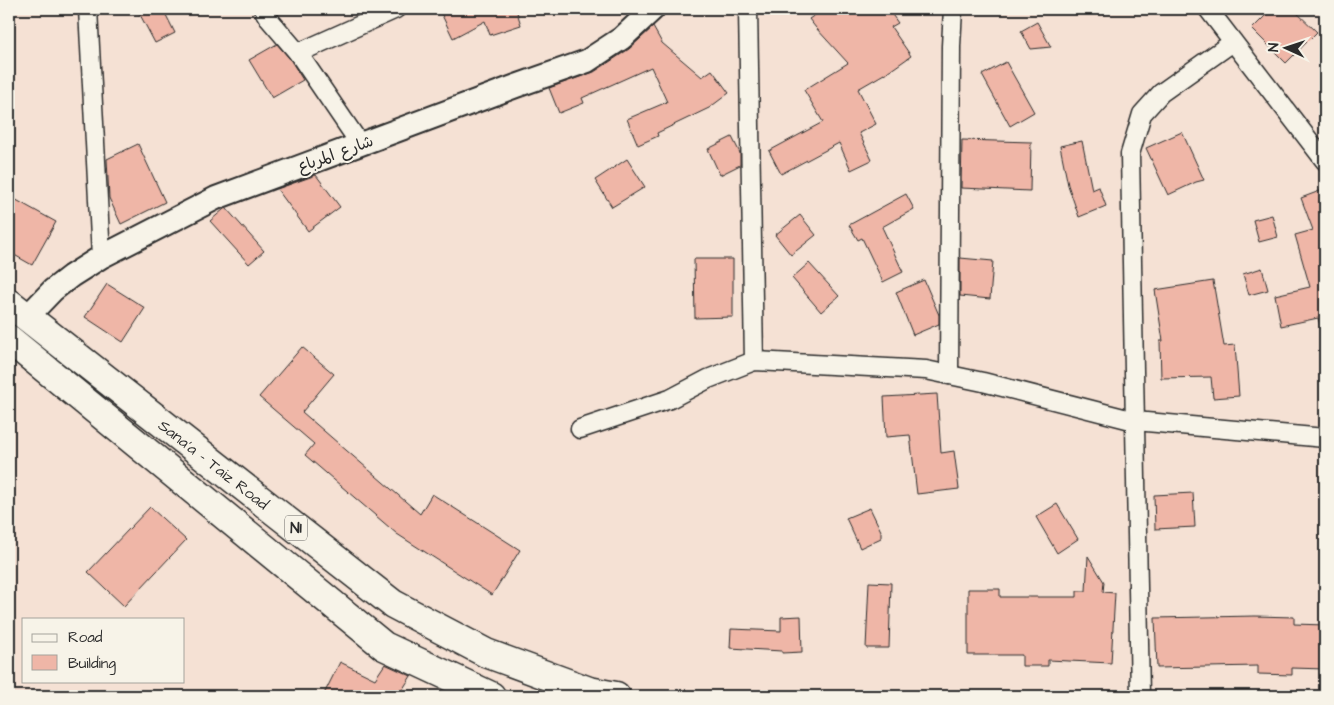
<svg xmlns="http://www.w3.org/2000/svg" width="1334" height="705" font-family="'Architects Daughter','Playpen Sans Arabic',sans-serif">
  <style>
    .building { fill: #efb6a7; stroke: #2b2b2b }
    .lines { fill: none; stroke-linecap: round; stroke-linejoin: round }
    .minor-casing { stroke: #2b2b2b; stroke-width: 21 }
    .tertiary-casing { stroke: #2b2b2b; stroke-width: 26 }
    .trunk-casing { stroke: #2b2b2b; stroke-width: 31 }
    .minor { stroke: #f7f3e8; stroke-width: 18 }
    .tertiary { stroke: #f7f3e8; stroke-width: 22 }
    .trunk { stroke: #f7f3e8; stroke-width: 28 }
    .labels { text-anchor: middle; stroke-width: 4; stroke-linejoin: round; paint-order: stroke }
    .shield { fill: #f7f3e8; stroke: #686764; stroke-width: 1 }
    .shield-label { font-size: 15px; font-weight: bold; fill: #2b2b2b }
    .street-label { font-size: 16px; fill: #2b2b2b; stroke: #f7f3e8 }
  </style>
  <rect width="100%" height="100%" fill="#f5e1d4"/>
  <filter id="ink" filterUnits="userSpaceOnUse"><feTurbulence type="fractalNoise" baseFrequency=".02" numOctaves="2"/><feDisplacementMap in="SourceGraphic" scale="10" xChannelSelector="R" yChannelSelector="G"/><feConvolveMatrix kernelMatrix="1 2 1 2 8 2 1 2 1" color-interpolation-filters="sRGB"/></filter>
  <g filter="url(#ink)">
    <!-- building -->
    <g class="building">
      <path d="M137,9H163L175,33L155,43Z"/>
      <path d="M439,9H516L521,25L490,35L485,21L453,38Z"/>
      <path d="M824,9H888L898,23L891,27L911,56L884,75V74L858,89L876,124L859,133L872,160L851,170L839,143L781,174L769,151L823,122L804,90L848,63L816,28L809,19Z"/>
      <path d="M1272,9H1293L1317,32L1286,63L1252,29Z"/>
      <path d="M1037,22L1051,47L1031,49L1021,31Z"/>
      <path d="M653,27L662,43L702,77L712,70L729,93L709,108L657,133L658,136L638,145L627,119L667,102L651,67L582,98L584,103L559,113L549,88L594,72L629,49Z"/>
      <path d="M277,44L290,59L303,80L272,98L249,60Z"/>
      <path d="M1006,62L1034,112L1010,126L982,75Z"/>
      <path d="M1182,132L1204,180L1196,182L1168,195L1146,148Z"/>
      <path d="M732,137L740,153V165L720,175L708,149Z"/>
      <path d="M962,140L1031,142L1030,191L961,188Z"/>
      <path d="M1082,141L1092,190L1099,187L1106,206L1079,217L1068,185L1060,146Z"/>
      <path d="M138,144L165,202L121,224L109,198L107,159Z"/>
      <path d="M627,159L645,187L612,207L595,180Z"/>
      <path d="M316,175L340,207L308,231L277,189Z"/>
      <path d="M1325,189V324L1320,325L1318,318L1281,326L1275,295L1310,287L1295,235L1313,230L1301,198Z"/>
      <path d="M906,194L914,209L882,227L903,272L883,282L862,238L858,240L849,225Z"/>
      <path d="M9,196L56,222L32,265L9,252Z"/>
      <path d="M226,208L264,251L249,264L210,221L224,209Z"/>
      <path d="M800,215L816,235L791,255L775,235Z"/>
      <path d="M1272,215L1278,237L1259,242L1253,220Z"/>
      <path d="M960,258L993,261L990,299L960,296Z"/>
      <path d="M694,259H733V317L695,318Z"/>
      <path d="M809,263L839,296L821,312L792,278Z"/>
      <path d="M1262,268L1268,290L1249,295L1243,274Z"/>
      <path d="M924,280L939,315V324L913,335L896,292Z"/>
      <path d="M1213,281L1224,346L1235,345L1239,396L1213,398L1211,377L1161,378L1160,341H1163L1155,290Z"/>
      <path d="M107,284L145,308L123,342L85,317Z"/>
      <path d="M302,347L334,374L302,412L420,514L432,494L520,550L492,595L397,534L305,455L314,444L259,397Z"/>
      <path d="M937,394L941,453L954,451L959,489L917,494L910,435L886,437L884,397Z"/>
      <path d="M1193,493L1195,527L1155,529L1154,495Z"/>
      <path d="M1057,504L1078,539L1057,553L1036,517Z"/>
      <path d="M150,507L186,540L124,606L88,572Z"/>
      <path d="M870,508L881,531V538L860,548L846,518Z"/>
      <path d="M1088,556L1104,582L1103,592L1115,593L1111,663L1048,660V666H1022V655H968V589H1000V597H1077V591H1086Z"/>
      <path d="M869,582L891,583L889,648H866Z"/>
      <path d="M801,616L802,652L782,653V651L730,648L731,629L781,631V617Z"/>
      <path d="M1255,616L1294,617V624L1325,625V669L1292,668V675L1258,674V666L1157,668L1155,618Z"/>
      <path d="M340,662L375,679L385,664L409,675L411,676L401,692L409,696H323Z"/>
    </g>
    <g class="lines">
      <!-- minor casing -->
      <g class="minor-casing">
        <g id="minor">
          <path d="M88,9L101,257"/>
          <path d="M263,9L269,19L298,53L360,144"/>
          <path d="M748,9L754,361"/>
          <path d="M1208,9L1325,161"/>
          <path d="M298,53L396,9"/>
          <path d="M949,375L951,46L953,9"/>
          <path d="M580,429L670,399L708,379L754,361L926,370L983,382L1135,421L1325,438"/>
          <path d="M1140,696L1130,154L1142,114L1161,93L1233,42"/>
        </g>
      </g>
      <!-- tertiary casing -->
      <g class="tertiary-casing">
        <path id="tertiary" d="M27,317L53,290L71,276L101,257L216,198L516,86L587,61L622,38L653,9"/>
      </g>
      <!-- trunk casing -->
      <g class="trunk-casing">
        <g id="trunk">
          <path d="M9,303L393,604L486,653L589,691L616,696"/>
          <path d="M9,339L384,646L491,696"/>
        </g>
      </g>
      <!-- minor -->
      <use href="#minor" class="minor"/>
      <!-- tertiary -->
      <use href="#tertiary" class="tertiary"/>
      <!-- trunk -->
      <use href="#trunk" class="trunk"/>
    </g>
  </g>
  <g class="labels">
    <!-- shield labels -->
    <rect class="shield" x="285" y="515.5" width="22" height="25" rx="4"/>
    <g class="shield-label">
      <text x="296" y="533">N1</text>
    </g>
    <!-- street labels -->
    <g class="street-label">
      <text transform="translate(335 153) rotate(-20)" y="6">شارع المرباع</text>
      <text transform="translate(214 464) rotate(38)" y="6">Sana'a - Taiz Road</text>
    </g>
  </g>
  <!-- margin -->
  <rect width="1334" height="705" fill="none" stroke="#f7f3e8" stroke-width="30"/>
  <rect x="15" y="15" width="1304" height="675" fill="none" stroke="#2b2b2b" stroke-width="2" filter="url(#ink)"/>
  <!-- legend -->
  <rect x="22" y="618" width="162" height="65" fill="#f7f3e8" stroke="#a5a39c"/>
  <rect x="32" y="634" width="25" height="8" fill="#f7f3e8" stroke="#a5a39c"/>
  <text x="68" y="642" font-size="15" fill="#2b2b2b">Road</text>
  <rect x="32" y="655" width="25" height="15" fill="#efb6a7" stroke="#a5a39c"/>
  <text x="68" y="668" font-size="15" fill="#2b2b2b">Building</text>
  <!-- north arrow -->
  <g transform="translate(1286 48) rotate(273)" stroke="#f7f3e8" stroke-width="4" paint-order="stroke">
  <path d="M0-4L9 19L0 12L-9 19Z" fill="#2b2b2b"/>
  <text y="-8" font-size="14" font-weight="bold" text-anchor="middle" fill="#2b2b2b">N</text>
  </g>
</svg>
